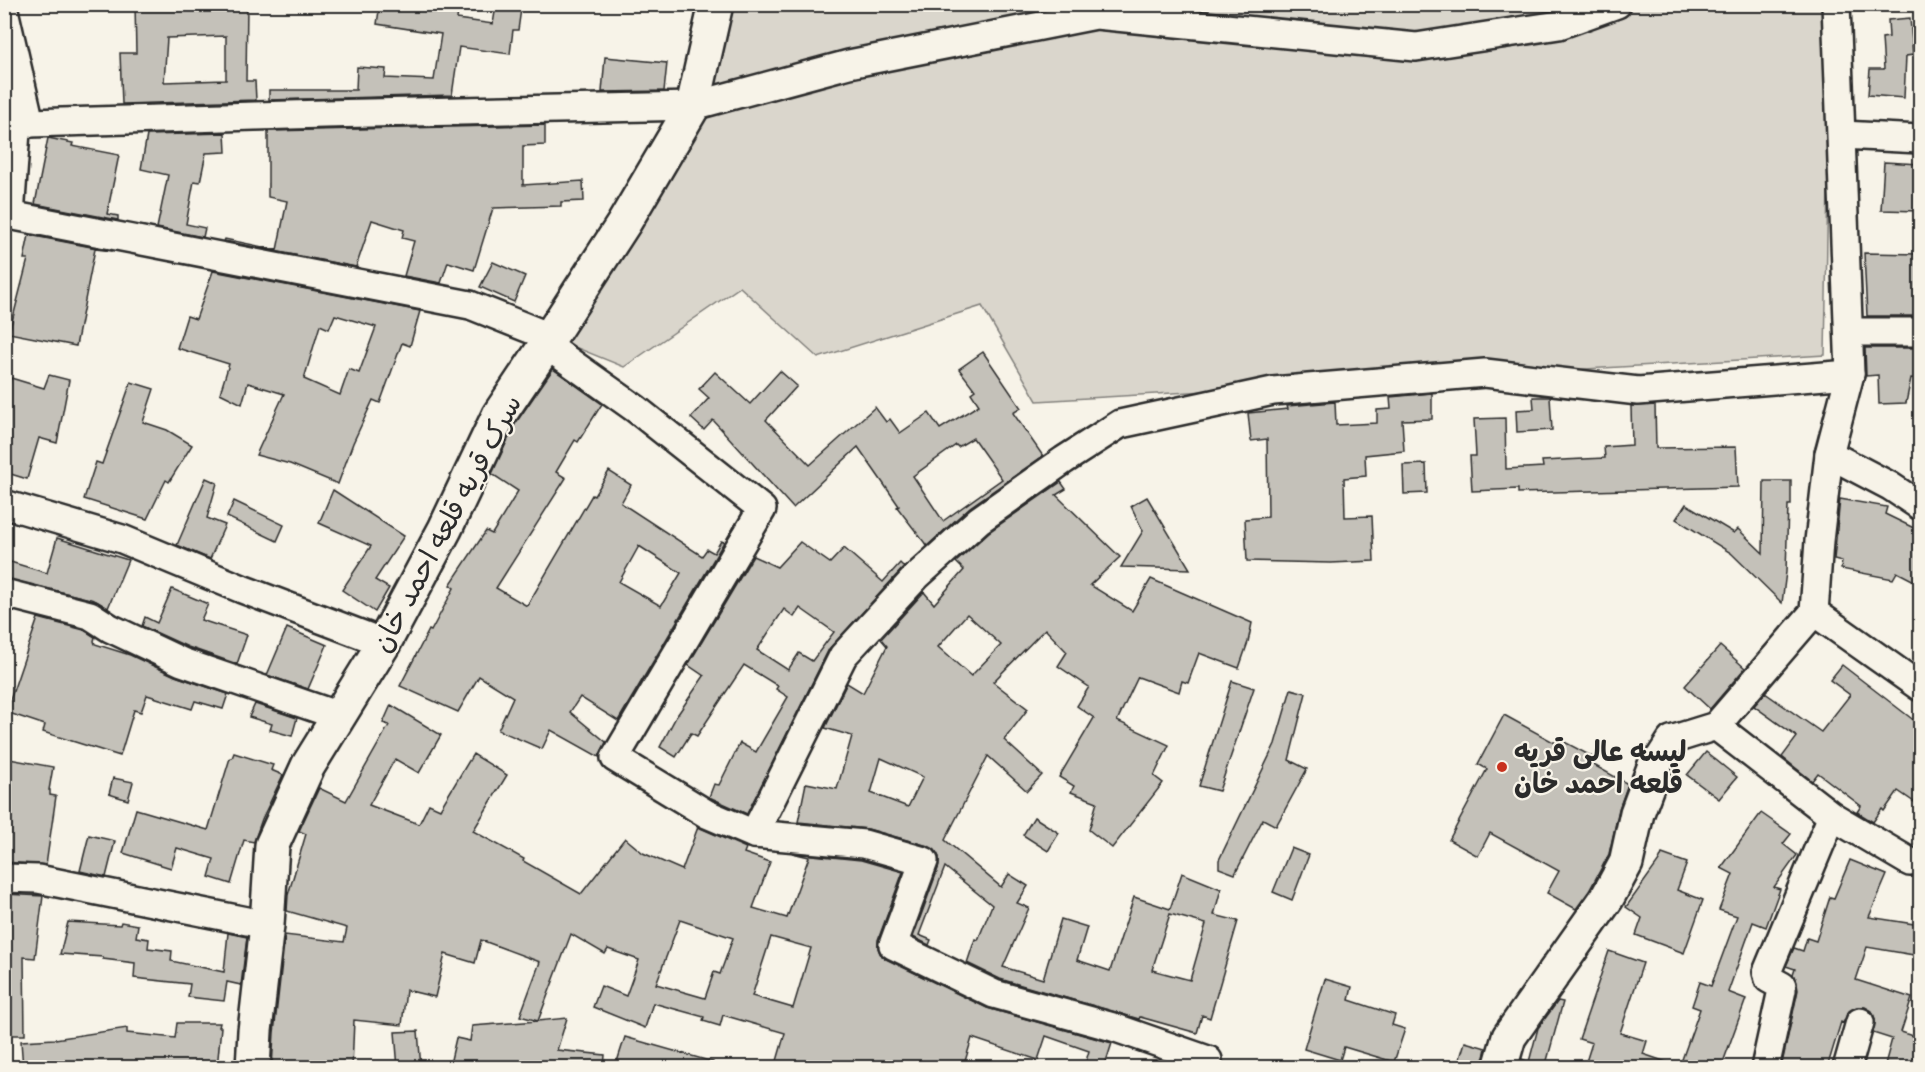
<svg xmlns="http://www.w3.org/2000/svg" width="1925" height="1072" font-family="Caveat,'Playpen Sans Arabic',sans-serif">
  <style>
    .green { fill: #dad6cc; stroke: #82807c; stroke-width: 1.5 }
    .building { fill: #c4c1b9; stroke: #2b2b2b; stroke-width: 1.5; fill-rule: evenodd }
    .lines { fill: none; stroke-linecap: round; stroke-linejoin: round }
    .street-casing { stroke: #2b2b2b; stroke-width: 32 }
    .secondary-casing { stroke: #2b2b2b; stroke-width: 38 }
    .street { stroke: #f7f3e8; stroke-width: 27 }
    .secondary { stroke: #f7f3e8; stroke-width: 33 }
    .poi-dot { fill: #c8321e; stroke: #f7f3e8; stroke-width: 2 }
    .labels { text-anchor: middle; stroke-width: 4.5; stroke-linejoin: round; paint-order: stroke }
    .street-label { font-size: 28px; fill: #2b2b2b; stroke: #f7f3e8 }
    .poi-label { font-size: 28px; font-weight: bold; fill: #2b2b2b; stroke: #f7f3e8; text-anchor: start }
  </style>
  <rect width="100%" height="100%" fill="#f7f3e8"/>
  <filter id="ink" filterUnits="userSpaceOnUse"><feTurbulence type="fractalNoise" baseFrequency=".0167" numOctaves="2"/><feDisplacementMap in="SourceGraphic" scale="12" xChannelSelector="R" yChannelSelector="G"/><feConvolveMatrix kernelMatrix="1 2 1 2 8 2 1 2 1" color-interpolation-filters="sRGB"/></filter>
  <g filter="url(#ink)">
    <!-- green -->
    <path class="green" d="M716,5H1831L1825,355L1037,401L982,306L818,358L740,287L624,367L550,337L693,106Z"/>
    <!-- building -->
    <g class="building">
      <path d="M135,4H247L246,81H255L256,100L122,104L120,53H136ZM226,36V80L164,82L167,38Z"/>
      <path d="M380,4H459L457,19L493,24L496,6L521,9L518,30H513L510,54L459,47L452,95L269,100V90H356L357,67L386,69L385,78L434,80L441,34L377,24Z"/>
      <path d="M1910,18L1913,55L1906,56L1904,98L1868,95L1870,69H1884L1882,38L1889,37L1888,20Z"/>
      <path d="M605,57L667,63L664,91L602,92Z"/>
      <path d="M545,125V145L523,146V185L583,181L584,201L561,202V206L493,208L474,270L448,262L441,283L404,276L414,241L402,238L404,230L372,220L356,267L224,241L225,239L277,250L287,201L268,197V131Z"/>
      <path d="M225,133L226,152L206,153L200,182L194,181L186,224L205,228L203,237L157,228L168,175L141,169L147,135Z"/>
      <path d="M48,138L73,143L72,146L119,155L107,214L118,216V220L35,204Z"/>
      <path d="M1884,162L1920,164V211L1881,210Z"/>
      <path d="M29,235L112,251L95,249L76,346L9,333L28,259H24Z"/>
      <path d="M1864,253L1920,254V316H1867Z"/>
      <path d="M493,262L525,276L514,302L480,287Z"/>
      <path d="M213,271L420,311L410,346L402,343L380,403L373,400L353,443L338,484L290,464L256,455L284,394L248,383L242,404L220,393L229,364L177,348L187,316L196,319ZM335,315L376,327L359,373L349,369L340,395L304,379L320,325L329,329Z"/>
      <path d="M1865,348H1920V379L1911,378L1906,403L1879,404L1878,375L1866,376Z"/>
      <path d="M983,352L1021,408L1013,413L1043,456L970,507L927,546L897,507L899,506L858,447L793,508L713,420L704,430L691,418L709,398L699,389L715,372L750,404L780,371L797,386L766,420L810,465L875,407L886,422L890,419L900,433L929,413L940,429L979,405L971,393L975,390L959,369ZM973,438L1002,479L943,521L913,476L956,445L958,447Z"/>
      <path d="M553,369L602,404L578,442L575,440L556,472L566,478L496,588L527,606L592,495L594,496L609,471L631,485L621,503L702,556L707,549L714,553L721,541L724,542L618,721L580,697L570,712L606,742L599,757L551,730L542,749L498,730L513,697L479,676L458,712L400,686L429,630L431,631L454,588L450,585L486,531L492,534L518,491L492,474L515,424ZM639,546L681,573L661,606L619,582Z"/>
      <path d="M49,375L69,380L57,443L39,438L27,479L4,472V385L9,386L11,378L44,388Z"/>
      <path d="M131,382L154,389L143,422L167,430L192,445L169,482L166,480L147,519L84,499L96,462L102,464Z"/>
      <path d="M1432,393V419L1402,420L1404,451L1365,455L1366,476L1344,478L1345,517L1372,516L1374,561L1331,563L1247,561L1245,519L1268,517L1267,439L1251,441L1248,413L1288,409L1287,406L1335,402L1336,425L1377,423V410L1391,409L1390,397Z"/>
      <path d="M1533,397H1550L1552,430L1517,432L1516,410L1534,409Z"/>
      <path d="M1655,405L1656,448L1736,447L1738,487L1518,493V489L1472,491L1470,456H1476L1474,419L1505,418L1506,469L1543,467L1542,461L1605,458L1604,447L1632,445L1631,406Z"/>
      <path d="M1426,464L1427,493L1404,494L1403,465Z"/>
      <path d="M206,478L217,483L207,518L225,525L210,559L177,545Z"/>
      <path d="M1764,481H1791V505H1788L1786,572L1782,603L1731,553L1676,519L1686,504L1734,533L1738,529L1763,553Z"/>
      <path d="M1061,482L1066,489L1056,495L1120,557L1090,585L1132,611L1151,579L1252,623L1248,642L1239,668L1199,653L1188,683L1182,681L1179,692L1138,677L1117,721L1169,745L1154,776L1163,783L1112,848L1089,830L1097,802L1071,792L1074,786L1059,777L1094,718L1077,706L1089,687L1058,666L1067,652L1045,629L993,682L1028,709L1004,740L1042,775L1027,791L988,756L945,840L1001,887L1009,874L1028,886L1017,903L1029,908L1003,967L1043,979L1061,919L1087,927L1077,960L1110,971L1134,897L1170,909L1182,873L1221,889L1214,915L1238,921L1210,1018L1202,1015L1197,1033L1140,1017L1139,1019L1000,979L967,963L975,939L978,940L992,905L945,867L919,935L931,940L929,945L913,937L939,866V857L935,850L928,846L868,829L798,822L806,783L837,789L852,736L825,728L847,683L863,693L887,646L881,639L924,592L934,604L964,570L956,562L989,532ZM967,614L1001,645L971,676L938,647ZM881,758L923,777L908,807L871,793ZM1170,914L1206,924L1190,980L1152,970Z"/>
      <path d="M333,490L404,536L375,580L389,588L375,612L342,590L371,546L319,523Z"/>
      <path d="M1147,497L1190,569L1121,567L1143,531L1131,506Z"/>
      <path d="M1840,499L1887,507L1885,514L1920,531V584L1897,572L1893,579L1841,569L1842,561L1834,559Z"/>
      <path d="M234,501L284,525L277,541L227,517Z"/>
      <path d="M57,538L128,560L108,608L94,600L4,578V560L47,573Z"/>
      <path d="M800,542L830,563L844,548L883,582L900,563L904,567L829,649L747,814L709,797L714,784L719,785L740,743L756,752L788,697L776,689L778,686L744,665L697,736L691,733L676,757L660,747L676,717L704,676L688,665L753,556L777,567ZM800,608L834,632L812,661L799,653L788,670L757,650L784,609L794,617Z"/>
      <path d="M172,589L208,604L201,620L247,635L237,664L188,647L142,626L145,617L157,623Z"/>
      <path d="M38,618L84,630L95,637L94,641L95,644L130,655L175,676L228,694L223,709L195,701L192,709L147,695L141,712L134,710L120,756L43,732L45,725L6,712Z"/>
      <path d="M287,628L327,645L308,689L267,675Z"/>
      <path d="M1720,646L1745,668L1710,709L1685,686Z"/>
      <path d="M1842,665L1920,725V806L1898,791L1884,811L1882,809L1873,822L1857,812L1861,806L1818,773L1812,781L1782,757L1797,737L1754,706L1765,693L1821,732L1850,695L1830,680Z"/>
      <path d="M1232,681L1254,688L1219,791L1199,786Z"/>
      <path d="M1291,689L1306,693L1289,760L1307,769L1276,826L1263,819L1235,874L1219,868V860L1275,744Z"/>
      <path d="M255,704L297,718L292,736L270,730L272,724L249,717Z"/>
      <path d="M391,705L441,735L419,773L395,759L369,805L419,824L429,804L440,809L473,754L507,775L473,831L524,859L523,861L581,894L625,838L643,853L682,870L698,827L746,848L744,853L770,862L753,908L787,918L809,857L792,853L861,860L903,872L878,940V948L881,955L886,959L987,1008L1112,1043L1104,1068H1084L1089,1051L1046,1036L1038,1060L972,1038L963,1068H775L785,1033L723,1015L720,1026L703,1021L704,1017L653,1003L645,1028L593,1007L601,986L626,996L639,960L608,949L605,954L571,934L538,1021L567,1018L557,1050L605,1055L604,1068H463L450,1064L456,1038L470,1041L472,1026L538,1021L520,1016L540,962L481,940L475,963L445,954L435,997L406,990L402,1025L354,1020L352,1068H272L274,1033L285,935L344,942L347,928L287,911L288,895L306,834L299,831L319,788L346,801L389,725L383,723ZM680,920L733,938L720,974L714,972L705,998L656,984ZM771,937L811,948L793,1008L752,996Z"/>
      <path d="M1504,715L1555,743L1557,738L1593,757L1590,763L1628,784L1619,809L1609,854L1589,891L1576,909L1547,893L1559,871L1490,833L1478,856L1449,840L1487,769L1478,764Z"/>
      <path d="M1706,752L1737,777L1719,799L1687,775Z"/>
      <path d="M234,753L273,765L271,770L283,775L262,819L254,842L244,840L231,884L209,877L214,859L177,848L171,868L123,853L136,809L208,830L230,758H232Z"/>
      <path d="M4,758L53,767L49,790H50V795L56,796L46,865L4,862Z"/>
      <path d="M113,778L133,782L128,800L109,794Z"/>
      <path d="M1761,813L1791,834L1783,844L1797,855L1774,887L1780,889L1766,927L1753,922L1728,992L1746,999L1721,1068H1679L1700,1009L1692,1006L1700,982L1711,986L1737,916L1719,910L1733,874L1721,868Z"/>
      <path d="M1034,817L1059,833L1048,851L1023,835Z"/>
      <path d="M89,835L115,841L106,877L80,871Z"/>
      <path d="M1291,848L1309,855L1292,900L1273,892Z"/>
      <path d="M1662,854L1687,863L1677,890L1703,900L1684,953L1636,935L1642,918L1626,907L1659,861Z"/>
      <path d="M1850,860L1887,875L1869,917L1920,925V956L1867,947L1856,980L1912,998L1901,1032L1920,1038L1915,1056L1910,1068H1884L1892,1039L1873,1033L1875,1019L1872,1011L1865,1007H1857L1849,1011L1843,1023L1841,1022L1827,1068H1781L1798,990L1796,978L1793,975L1795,969L1786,966L1794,948L1803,951L1807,938L1816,941L1830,897L1834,898Z"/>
      <path d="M4,894L43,896L35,958L24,957L25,1035H4Z"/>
      <path d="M68,922L120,925L121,922L138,925L136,937L149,939L148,948L172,951L171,961L224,972L228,933L247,937L241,985L227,982L224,1001L188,997L190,984L134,978L135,963L103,959V957L60,954Z"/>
      <path d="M1609,951L1643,963L1620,1033L1647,1041L1643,1054L1675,1065L1674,1068H1584L1592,1043L1579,1039Z"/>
      <path d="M1325,979L1352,987L1349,1000L1395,1015L1392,1025L1405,1029L1394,1062L1344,1047L1340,1060L1304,1049Z"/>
      <path d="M1558,1001L1563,1002L1545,1068H1520L1522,1059L1529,1062L1538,1028Z"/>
      <path d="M177,1023H220L219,1027H221L217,1068H143V1065L23,1068L21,1041L55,1039L127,1028V1033L175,1038Z"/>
      <path d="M418,1031L421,1068H398L395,1032Z"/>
      <path d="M625,1037L713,1062L712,1068H615Z"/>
      <path d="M1465,1042L1486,1048L1482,1068H1457Z"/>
    </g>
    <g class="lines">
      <!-- street casing -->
      <g class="street-casing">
        <g id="street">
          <path d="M4,10L30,123"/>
          <path d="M4,111L30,123L324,114L693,106L849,64L1096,15L1416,47L1559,25L1617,4"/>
          <path d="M1842,135L1920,139"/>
          <path d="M4,214L470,305L550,337"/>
          <path d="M10,215L17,117"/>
          <path d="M1849,332H1920"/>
          <path d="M546,345L636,409L762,509L615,758L707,814L754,834L864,844L924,861L893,945L994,994L1113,1027L1208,1060L1204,1068"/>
          <path d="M1829,454L1890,486L1920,506"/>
          <path d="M4,504L122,539L242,589L384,643"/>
          <path d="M4,593L90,615L110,628L182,662L339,716"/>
          <path d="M1814,612L1920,687"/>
          <path d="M1716,726L1832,816L1910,862"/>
          <path d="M1655,765L1671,740L1716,726L1814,612L1819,541L1829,454L1850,374L1836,4"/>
          <path d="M754,834L843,656L917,576L979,520L1064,460L1120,424L1273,391L1485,373L1638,391L1850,374"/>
          <path d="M4,878L38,879L267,925"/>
          <path d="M1765,1068L1782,990V986L1769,979L1767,972L1832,816"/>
          <path d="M1847,1068L1860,1022"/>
        </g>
      </g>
      <!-- secondary casing -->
      <g class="secondary-casing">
        <g id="secondary">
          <path d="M253,1068L255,1031L267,925L272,845L308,766L384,643L445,529L499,415L546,345L550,337L624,223L693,106L716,4"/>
          <path d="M1500,1068L1509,1037L1607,898L1626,863L1637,813L1655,765"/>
        </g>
      </g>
      <!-- street -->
      <use href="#street" class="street"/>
      <!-- secondary -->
      <use href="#secondary" class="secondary"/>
    </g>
  </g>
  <!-- markers -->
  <circle class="poi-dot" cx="1502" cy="767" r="6"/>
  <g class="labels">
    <!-- street labels -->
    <g class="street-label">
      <text transform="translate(446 523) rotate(-62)" y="10">سرک قریه قلعه احمد خان</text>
    </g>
    <!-- poi labels -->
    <g class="poi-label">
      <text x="1514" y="761">لیسه عالی قریه<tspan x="1514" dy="32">قلعه احمد خان</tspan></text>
    </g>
  </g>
  <!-- margin -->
  <rect width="1925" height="1072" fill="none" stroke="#f7f3e8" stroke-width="24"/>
  <rect x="12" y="12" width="1901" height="1048" fill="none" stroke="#2b2b2b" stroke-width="2" filter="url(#ink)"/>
</svg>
